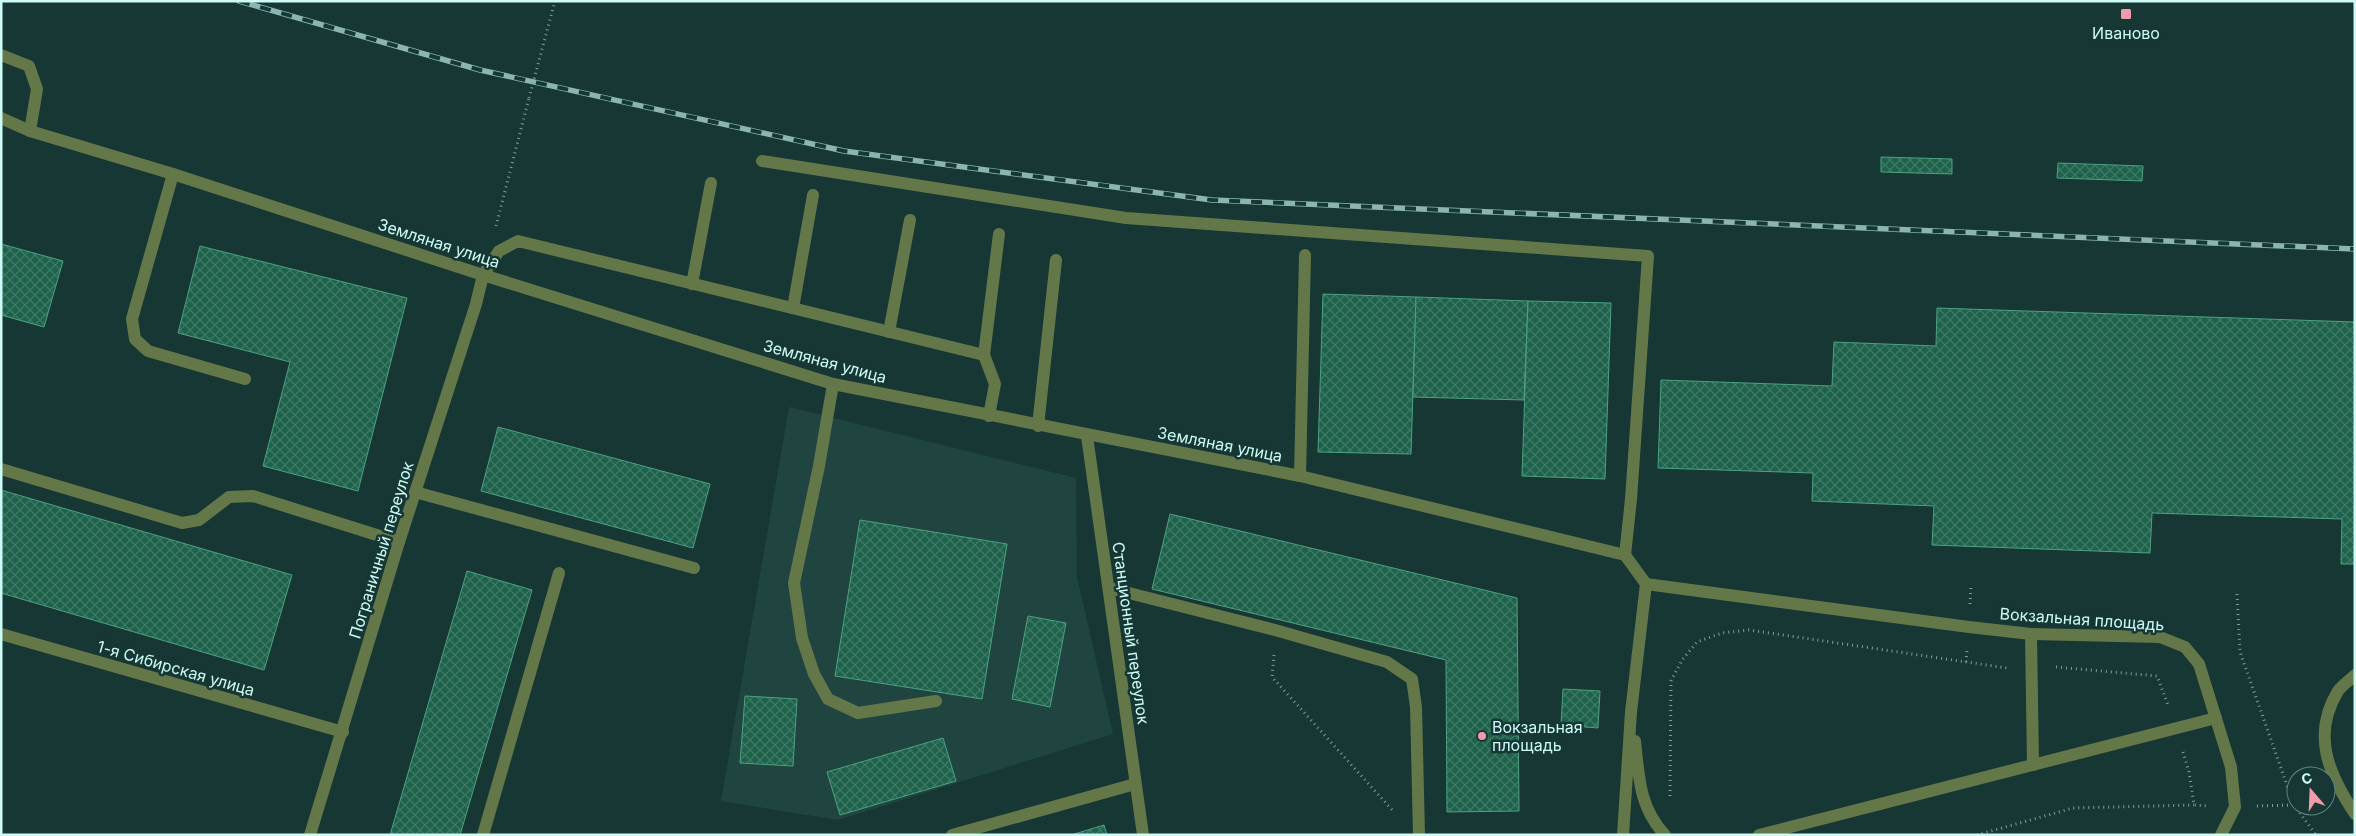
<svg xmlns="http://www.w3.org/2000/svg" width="2356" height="836" font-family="Inter,sans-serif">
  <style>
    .built { fill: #204541 }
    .building { fill: url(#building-cross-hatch); stroke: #4ca282 }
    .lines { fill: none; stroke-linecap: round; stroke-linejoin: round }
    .path { stroke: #79a19c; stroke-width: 3; stroke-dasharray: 1 4; stroke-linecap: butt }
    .minor { stroke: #647748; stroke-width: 12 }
    .rail-casing { stroke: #8bb5b0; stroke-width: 5.5 }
    .rail { stroke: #173734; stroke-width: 4; stroke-dasharray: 11; stroke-linecap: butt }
    .path-bridge { stroke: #79a19c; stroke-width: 3; stroke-dasharray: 1 4; stroke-linecap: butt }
    .poi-dot { fill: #f39aac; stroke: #173734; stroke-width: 2 }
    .labels { text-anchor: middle; stroke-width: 5; stroke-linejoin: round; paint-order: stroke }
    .poi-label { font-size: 16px; fill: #cdfcf6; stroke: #173734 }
    .street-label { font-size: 16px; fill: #cdfcf6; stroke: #173734 }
  </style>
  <defs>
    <pattern id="building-cross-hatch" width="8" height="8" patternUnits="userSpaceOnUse" patternTransform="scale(1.25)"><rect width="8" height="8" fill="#1e624b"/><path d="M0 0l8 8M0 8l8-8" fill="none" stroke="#3e7966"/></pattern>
  </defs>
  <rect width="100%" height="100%" fill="#173734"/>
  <!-- built -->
  <path class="built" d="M789,407L1076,478L1077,577L1113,734L838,820L721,801Z"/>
  <!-- building -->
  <g class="building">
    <path d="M1881,157L1952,159V174L1881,172Z"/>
    <path d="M2058,163L2143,166L2142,181L2057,178Z"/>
    <path d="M1,244L63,261L44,327L1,315Z"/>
    <path d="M200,246L407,298L358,491L263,466L290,362L178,333Z"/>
    <path d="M1323,294L1416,297L1411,454L1318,452Z"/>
    <path d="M1416,297L1528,301L1524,400L1413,397Z"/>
    <path d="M1528,301L1611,303L1605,479L1522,476Z"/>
    <path d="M1937,308L2355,322V564H2341L2342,519L2152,513L2150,553L1932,545L1934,506L1812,501L1813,473L1658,468L1661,380L1832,386L1834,342L1936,346Z"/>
    <path d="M498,427L710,484L693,548L481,491Z"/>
    <path d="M1,490L292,575L264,670L1,593Z"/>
    <path d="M1170,514L1517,598L1519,811L1447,812L1446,660L1152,589Z"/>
    <path d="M860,520L1007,544L982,699L835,676Z"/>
    <path d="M467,571L532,590L473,791L460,835H390Z"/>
    <path d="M1028,616L1066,623L1050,707L1012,699Z"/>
    <path d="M1563,689L1600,691L1598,728L1561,725Z"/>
    <path d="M745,696L797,699L793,766L740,763Z"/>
    <path d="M943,738L956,781L840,815L827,772Z"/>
    <path d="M1104,825L1107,835H1071Z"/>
  </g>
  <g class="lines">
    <!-- path -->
    <g class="path">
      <path d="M496,226L529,98"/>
      <path d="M2237,594L2240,652L2294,805L2316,835"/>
      <path d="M1970,604L1971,586"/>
      <path d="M1274,655L1272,677L1394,812"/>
      <path d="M1966,662L1967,650"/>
      <path d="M2056,667L2157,676L2168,705"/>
      <path d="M2183,752L2189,772L2194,805L2209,806"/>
      <path d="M1670,796L1671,681L1682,660L1697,642L1722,633L1749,630L2007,668"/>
      <path d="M2257,806L2294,805"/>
      <path d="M1977,835L2073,808L2194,805"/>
    </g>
    <!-- minor -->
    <g class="minor">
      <path d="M1,55L29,66L37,89L30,131"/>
      <path d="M1,118L30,131L173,174L483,275L833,384L1300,476L1625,555L1646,584"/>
      <path d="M762,161L1126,218L1648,256L1631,499L1625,555"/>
      <path d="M173,174L132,319L135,339L148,351L245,379"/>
      <path d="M692,284L711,183"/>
      <path d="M793,308L813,195"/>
      <path d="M889,332L910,220"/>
      <path d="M984,355L999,234"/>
      <path d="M833,384L819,466L794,583L802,638L814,674L828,699L858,713L936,701"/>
      <path d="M1038,426L1056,260"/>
      <path d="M1087,436L1143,835"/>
      <path d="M1,469L182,523L199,520L229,497L253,496L399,542"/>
      <path d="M1300,476L1305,255"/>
      <path d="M415,492L694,568"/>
      <path d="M1646,584L1969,627L2031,634L2160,637L2185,647L2199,664L2231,767L2235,807L2221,835"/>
      <path d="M1109,588L1275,630L1387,662L1412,679L1416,707L1419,835"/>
      <path d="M1,634L343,732"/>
      <path d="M2031,634L2033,765"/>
      <path d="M2355,675C2350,680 2342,685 2338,691C2311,735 2329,775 2355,814"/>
      <path d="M1635,741C1639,777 1639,807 1665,835"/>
      <path d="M310,835L399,542L476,304L483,275L499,251L518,241L984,355L995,384L989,416"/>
      <path d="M483,835L559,573"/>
      <path d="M952,835L1135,784"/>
      <path d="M1623,835L1631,712L1646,584"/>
      <path d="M1759,835L2216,718"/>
    </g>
    <!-- rail casing -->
    <g class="rail-casing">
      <path id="rail" d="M239,1L480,70L844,151L1212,200L2355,249"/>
    </g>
    <!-- rail -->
    <use href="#rail" class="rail"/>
    <!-- path-bridge -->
    <path class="path-bridge" d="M529,98L555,1"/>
  </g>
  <!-- markers -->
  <g class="poi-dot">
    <rect x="2120" y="8" width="12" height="12" rx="2.5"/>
    <circle cx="1482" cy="736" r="5"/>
  </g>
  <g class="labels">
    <!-- poi labels -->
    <g class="poi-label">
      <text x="2126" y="39">Иваново</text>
      <text x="1492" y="733" text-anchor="start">Вокзальная<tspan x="1492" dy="18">площадь</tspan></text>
    </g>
    <!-- street labels -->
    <g class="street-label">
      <text transform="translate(439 243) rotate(18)" y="6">Земляная улица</text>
      <text transform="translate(825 361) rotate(15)" y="6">Земляная улица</text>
      <text transform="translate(1220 444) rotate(11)" y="6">Земляная улица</text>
      <text transform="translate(381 550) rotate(-73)" y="6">Пограничный переулок</text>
      <text transform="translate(2082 619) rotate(4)" y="6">Вокзальная площадь</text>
      <text transform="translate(1131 633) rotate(82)" y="6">Станционный переулок</text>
      <text transform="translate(176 668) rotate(16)" y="6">1-я Сибирская улица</text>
    </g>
  </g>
  <!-- border -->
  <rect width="2356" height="836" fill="none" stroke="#cdfcf6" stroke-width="5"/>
  <!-- north arrow -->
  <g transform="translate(2311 791) rotate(341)"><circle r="24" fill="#173734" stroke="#608682"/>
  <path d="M0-4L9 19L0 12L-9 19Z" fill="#f39aac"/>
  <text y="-8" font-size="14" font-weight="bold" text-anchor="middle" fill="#cdfcf6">С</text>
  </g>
</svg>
